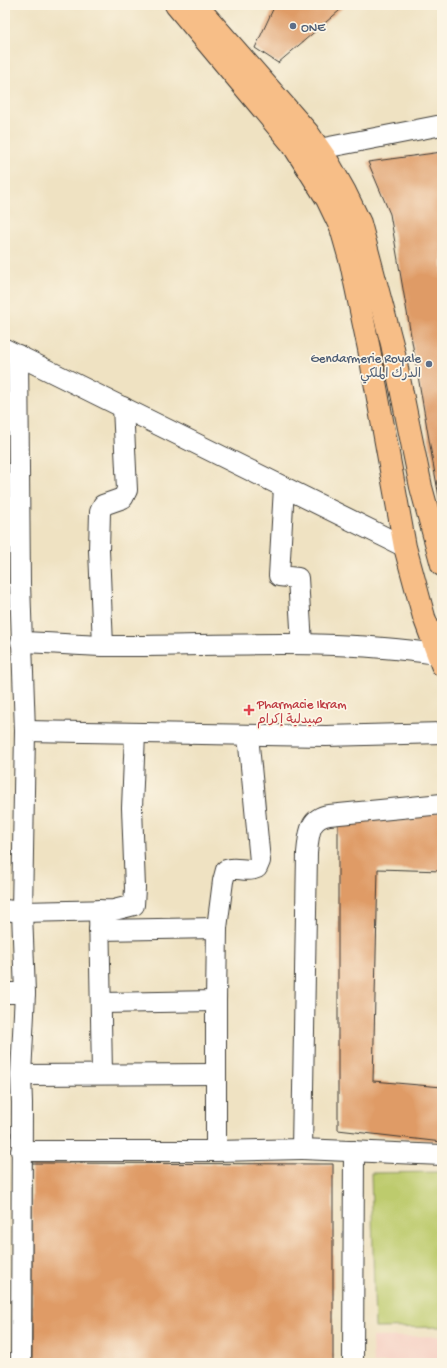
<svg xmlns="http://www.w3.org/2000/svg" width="447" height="1368" font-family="'Gochi Hand','Playpen Sans Arabic',sans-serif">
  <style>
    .built { fill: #f6d1c5 }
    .green { fill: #bdcb6d; stroke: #6c7444 }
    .building { fill: #df9b66 }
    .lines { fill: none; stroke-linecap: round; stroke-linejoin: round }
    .street-casing { stroke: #3c3a35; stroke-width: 22 }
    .primary-casing { stroke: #3c3a35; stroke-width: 24 }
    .street { stroke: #fff; stroke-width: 20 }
    .primary { stroke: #f7be87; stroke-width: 22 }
    .service-dot { fill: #5c6f8a; stroke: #fcf5e5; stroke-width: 1.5 }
    .health-dot { fill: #e0444e; stroke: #fcf5e5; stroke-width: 1.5 }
    .labels { text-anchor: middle; stroke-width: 3.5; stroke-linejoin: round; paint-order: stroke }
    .service-label { font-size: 13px; fill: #4e5e75; stroke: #fcf5e5; text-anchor: start }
    .health-label { font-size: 13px; fill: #be3a42; stroke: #fcf5e5; text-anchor: start }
  </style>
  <rect width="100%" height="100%" fill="#fcf5e5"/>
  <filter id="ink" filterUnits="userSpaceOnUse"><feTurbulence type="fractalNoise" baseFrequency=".025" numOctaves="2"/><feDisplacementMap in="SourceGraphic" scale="8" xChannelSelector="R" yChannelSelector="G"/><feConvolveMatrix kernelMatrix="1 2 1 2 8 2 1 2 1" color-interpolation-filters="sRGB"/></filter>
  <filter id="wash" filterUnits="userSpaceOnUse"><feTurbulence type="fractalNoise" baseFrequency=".012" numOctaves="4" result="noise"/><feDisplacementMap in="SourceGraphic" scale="16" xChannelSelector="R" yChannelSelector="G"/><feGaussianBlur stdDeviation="0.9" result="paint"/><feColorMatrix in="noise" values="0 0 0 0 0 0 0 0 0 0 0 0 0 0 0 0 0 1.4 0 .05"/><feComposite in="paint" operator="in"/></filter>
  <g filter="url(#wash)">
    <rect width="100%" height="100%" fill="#efe2c2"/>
    <!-- built -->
    <path class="built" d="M442,1336V1363H373L372,1337Z"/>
    <!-- green -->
    <path class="green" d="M442,1172V1327L375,1328L371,1173Z"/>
    <g id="blocks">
      <!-- building -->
      <g class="building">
        <path d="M275,5H346L278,63L255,48Z"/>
        <path d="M442,152V509H441L390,214L368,162Z"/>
        <path d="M442,812V871L378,869L373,1081L442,1087V1142L338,1130V817Z"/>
        <path d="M32,1163L333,1164V1363H32Z"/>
      </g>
    </g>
  </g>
  <g filter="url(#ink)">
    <use href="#blocks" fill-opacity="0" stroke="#3c3a35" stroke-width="1"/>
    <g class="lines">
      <!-- street casing -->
      <g class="street-casing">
        <g id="street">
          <path d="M319,149L442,125"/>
          <path d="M5,349L405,547"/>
          <path d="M18,355L20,583L25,731L22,912L25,993L21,1075L22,1103L21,1363"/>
          <path d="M284,487L279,576L298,578L302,644"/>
          <path d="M21,642C49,643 76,645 103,646C214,647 326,637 436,654"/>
          <path d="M103,646L99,550L100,512L103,505L123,498L127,490L123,407"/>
          <path d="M25,731L326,736L442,733"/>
          <path d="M442,804L329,815C308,818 309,836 307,853L302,1149L442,1155"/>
          <path d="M5,910L22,912L114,910L134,905L135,888L132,808L135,733"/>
          <path d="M99,910L102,1073"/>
          <path d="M99,930L217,928"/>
          <path d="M5,993H25"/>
          <path d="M102,1003L216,1001"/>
          <path d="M21,1075L216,1074"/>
          <path d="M21,1151H216L302,1149"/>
          <path d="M216,1151V1001L217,928L223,881L226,870C236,866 247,873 257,868L260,861L248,735"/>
          <path d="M353,1363L354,1151"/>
        </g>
      </g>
      <!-- primary casing -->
      <g class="primary-casing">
        <g id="primary">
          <path d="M176,5L293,145L327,199L341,228L351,263L369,349L405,547L424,617L442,665"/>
          <path d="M196,5L308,133L328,162L345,192L360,223L392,344L421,487L442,565"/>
        </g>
      </g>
      <!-- street -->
      <use href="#street" class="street"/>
      <!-- primary -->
      <use href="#primary" class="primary"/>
    </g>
  </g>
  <!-- markers -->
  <g class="service-dot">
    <circle cx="293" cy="26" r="4"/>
    <circle cx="429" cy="364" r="4"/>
  </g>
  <path class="health-dot" d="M247 704h4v4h4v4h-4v4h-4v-4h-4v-4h4z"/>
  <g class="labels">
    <!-- service labels -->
    <g class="service-label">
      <text x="301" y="31">ONE</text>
      <text x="421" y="362" text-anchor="end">Gendarmerie Royale<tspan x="421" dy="15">الدرك الملكي</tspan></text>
    </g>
    <!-- health labels -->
    <g class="health-label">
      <text x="257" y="708">Pharmacie Ikram<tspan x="257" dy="15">صيدلية إكرام</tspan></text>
    </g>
  </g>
  <!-- margin -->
  <rect width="447" height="1368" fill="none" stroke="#fcf5e5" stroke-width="20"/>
</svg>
